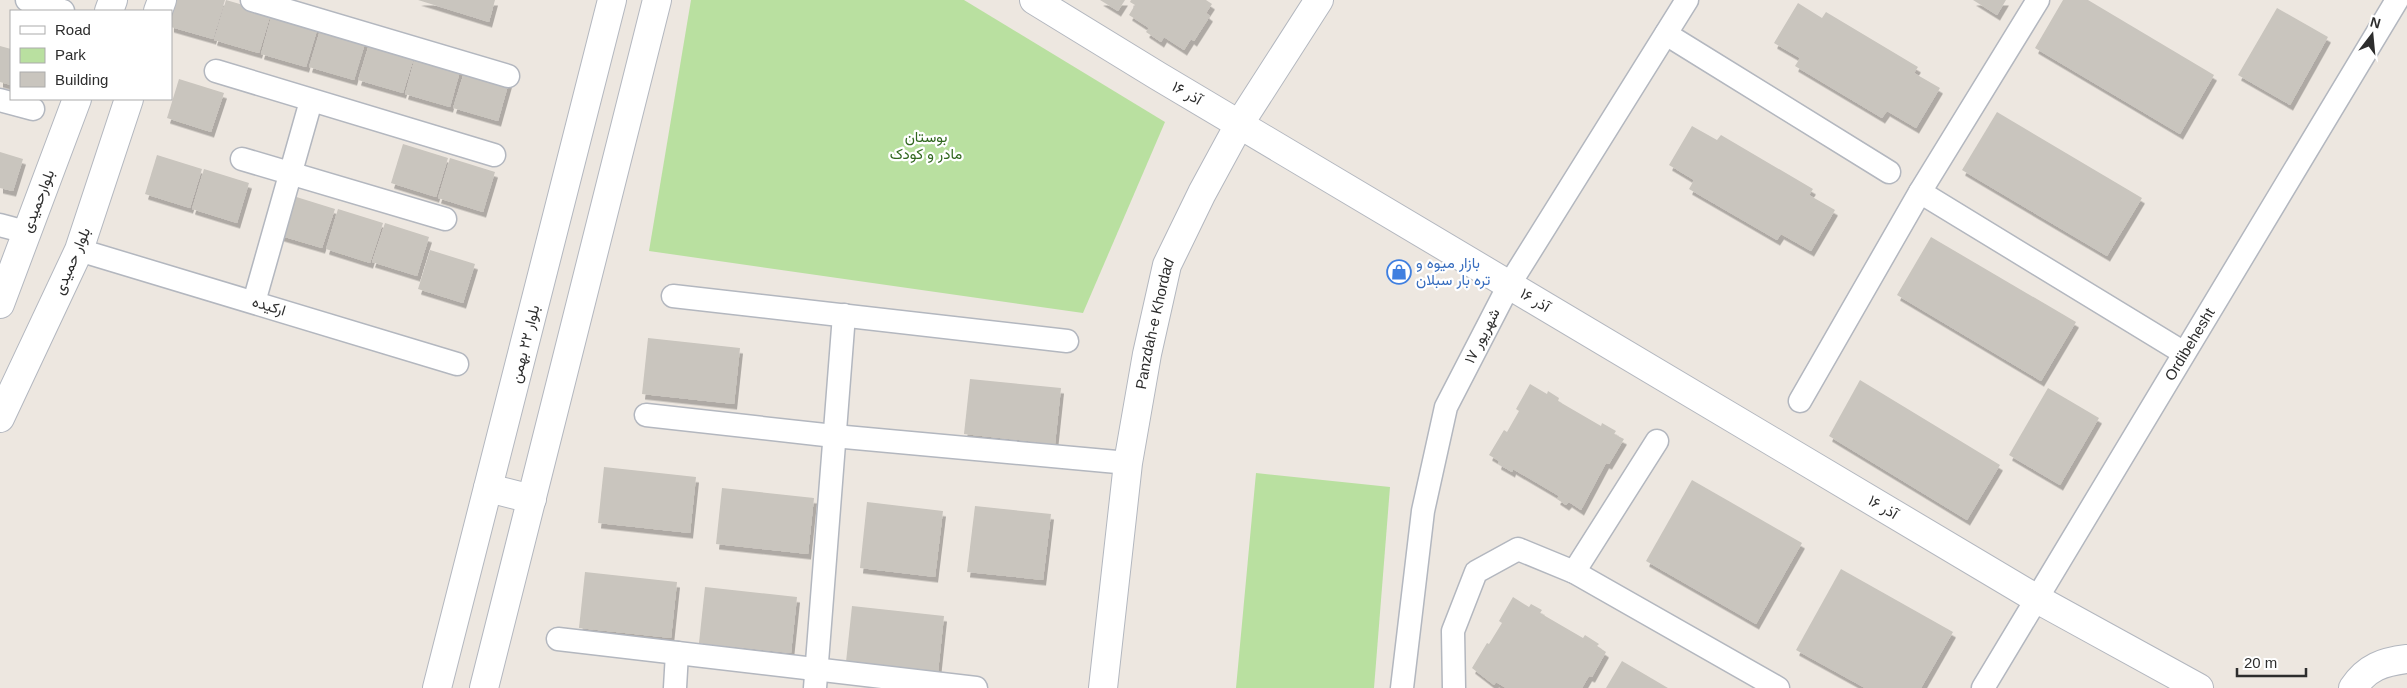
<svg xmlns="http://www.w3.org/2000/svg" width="2407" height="688" font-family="Helvetica,Vazirmatn,sans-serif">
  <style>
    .green { fill: #b9e0a0 }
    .building { fill: #c9c5be; filter: url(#shadow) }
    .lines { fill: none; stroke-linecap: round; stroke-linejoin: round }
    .street-casing { stroke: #b3b7bf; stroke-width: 25 }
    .secondary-casing { stroke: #b3b7bf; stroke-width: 30 }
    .street { stroke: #fff; stroke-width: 22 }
    .secondary { stroke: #fff; stroke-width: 28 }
    .labels { text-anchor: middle; stroke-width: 4.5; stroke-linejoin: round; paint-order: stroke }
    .street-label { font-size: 15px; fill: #2d2d2d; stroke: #fff }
    .park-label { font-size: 15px; fill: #31671f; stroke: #fff }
    .shop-label { font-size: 15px; fill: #366cbe; stroke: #fff; text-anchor: start }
  </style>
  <defs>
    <filter id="shadow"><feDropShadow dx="3" dy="5.5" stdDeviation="0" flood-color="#0004"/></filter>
  </defs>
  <rect width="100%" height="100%" fill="#ede7e0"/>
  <!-- green -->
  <g class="green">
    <path d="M691,0H964L1165,122L1083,313L649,251Z"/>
    <path d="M1256,473L1390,487L1374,688H1236Z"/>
  </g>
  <!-- building -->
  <g class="building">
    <path d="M176,0H225L213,39L171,27V16Z"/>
    <path d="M226,0L271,13L259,53L214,40Z"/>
    <path d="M418,0H495L489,22Z"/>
    <path d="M1100,0H1125L1118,11Z"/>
    <path d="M1131,0H1206L1212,4L1206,13L1210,16L1194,41L1191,39L1184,50L1164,37L1161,42L1146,32L1149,28L1129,15L1135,5L1130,2Z"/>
    <path d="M1973,0H2006L1997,15Z"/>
    <path d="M2063,0H2088L2214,75L2180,134L2035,48Z"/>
    <path d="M1798,3L1822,18L1826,12L1918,67L1914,73L1940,88L1916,128L1887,111L1882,118L1795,66L1800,58L1774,43Z"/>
    <path d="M2277,8L2328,37L2290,105L2238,75Z"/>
    <path d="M272,14L318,27L306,67L261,54Z"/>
    <path d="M321,27L366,40L354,80L309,67Z"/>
    <path d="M370,41L415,54L403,93L358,80Z"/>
    <path d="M0,46L11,49V85L0,82Z"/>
    <path d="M416,54L461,68L450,107L405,94Z"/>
    <path d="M465,69L509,82L498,121L453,108Z"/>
    <path d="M179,79L224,93L211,132L167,118Z"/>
    <path d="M1997,112L2142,198L2107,256L1962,170Z"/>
    <path d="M1692,126L1717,140L1721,135L1813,189L1809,195L1835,210L1811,251L1781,234L1777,240L1689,189L1694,180L1669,165Z"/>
    <path d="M403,144L448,158L436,197L391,183Z"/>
    <path d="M0,152L23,159L13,191L0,188Z"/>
    <path d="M157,155L202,169L190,208L145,194Z"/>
    <path d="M450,158L495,172L483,212L438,198Z"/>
    <path d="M204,169L249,183L237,223L192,209Z"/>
    <path d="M290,195L335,209L322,248L278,235Z"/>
    <path d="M338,209L383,223L370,263L326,249Z"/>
    <path d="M385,223L429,237L417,276L372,262Z"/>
    <path d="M1931,237L2076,322L2041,381L1897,295Z"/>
    <path d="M430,250L475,264L463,303L418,289Z"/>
    <path d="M648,338L740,348L734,404L642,394Z"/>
    <path d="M970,379L1061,388L1055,444L964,434Z"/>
    <path d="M1860,380L2000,465L1967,520L1829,436Z"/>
    <path d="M1530,384L1547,394L1548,391L1559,398L1558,401L1601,426L1602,423L1616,431L1614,434L1624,439L1609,464L1606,463L1581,510L1569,502L1566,505L1557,499L1559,496L1513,469L1512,472L1498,464L1499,461L1489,455L1504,430L1507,432L1519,411L1516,409Z"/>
    <path d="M2048,388L2099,418L2060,485L2009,455Z"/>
    <path d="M604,467L696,477L690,533L598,523Z"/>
    <path d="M1692,480L1802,543L1756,624L1646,561Z"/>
    <path d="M722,488L814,498L808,554L716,544Z"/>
    <path d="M867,502L943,511L935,577L860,568Z"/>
    <path d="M975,506L1051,514L1043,580L967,572Z"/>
    <path d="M1841,569L1953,632L1921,688H1865L1796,650Z"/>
    <path d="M585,572L677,582L671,638L579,628Z"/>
    <path d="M705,587L797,597L791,653L699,643Z"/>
    <path d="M1513,597L1529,607L1531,604L1542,610L1540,613L1583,638L1585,635L1599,644L1597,646L1606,652L1592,677L1589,676L1582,688H1506L1496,682L1494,685L1472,668L1487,643L1489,644L1502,623L1499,621Z"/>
    <path d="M852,606L944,616L938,672L846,662Z"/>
    <path d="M1622,661L1668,688H1606Z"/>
  </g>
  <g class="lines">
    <!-- street casing -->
    <g class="street-casing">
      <g id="street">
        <path d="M27,0L63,11"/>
        <path d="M252,0L508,76"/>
        <path d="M1666,34L1889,172"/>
        <path d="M216,71L494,155"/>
        <path d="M0,100L33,109"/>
        <path d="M242,159L445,219"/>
        <path d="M1920,192L2184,353"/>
        <path d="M0,225L26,232"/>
        <path d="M79,250L457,364"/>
        <path d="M673,296L1067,341"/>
        <path d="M254,302L311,101"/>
        <path d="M1800,401L1920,192L2038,0"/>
        <path d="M646,415L834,436L1128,463"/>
        <path d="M1574,572L1657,441"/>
        <path d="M558,639L976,688"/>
        <path d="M675,688L677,653"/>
        <path d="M815,688L844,315"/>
        <path d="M1402,688L1423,511L1446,407L1509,285L1687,0"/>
        <path d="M1454,688L1453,631L1476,572L1518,549L1574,572L1778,688"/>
        <path id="s1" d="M1983,688L2397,0"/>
      </g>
    </g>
    <!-- secondary casing -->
    <g class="secondary-casing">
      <g id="secondary">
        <path d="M1034,0L1158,76L2037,599L2199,688"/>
        <path d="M109,11L113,0"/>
        <path d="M158,11L162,0"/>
        <path d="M0,304L77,99"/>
        <path d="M0,418L79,250L129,99"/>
        <path d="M488,488L532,499"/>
        <path d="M437,688L612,0"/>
        <path d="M484,688L657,0"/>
        <path id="s2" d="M1103,688L1128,463L1147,354L1167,265L1202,193L1240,123L1319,0"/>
        <path d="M2353,688C2367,667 2383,662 2407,659"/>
      </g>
    </g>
    <!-- street -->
    <use href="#street" class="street"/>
    <!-- secondary -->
    <use href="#secondary" class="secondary"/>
  </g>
  <!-- icons -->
  <defs>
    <g id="shop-ring" transform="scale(1.25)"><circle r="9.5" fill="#fff" stroke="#3f7fe0" stroke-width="1.5"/><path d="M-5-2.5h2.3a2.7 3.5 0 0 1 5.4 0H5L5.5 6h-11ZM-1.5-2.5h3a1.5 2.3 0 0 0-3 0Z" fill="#3f7fe0"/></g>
  </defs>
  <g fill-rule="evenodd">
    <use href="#shop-ring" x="1399" y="272"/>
  </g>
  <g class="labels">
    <!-- street labels -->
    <g class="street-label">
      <text transform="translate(1187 93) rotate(30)" y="5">۱۶ آذر</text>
      <text transform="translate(38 201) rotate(-69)" y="5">بلوارحمیدی</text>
      <text transform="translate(72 261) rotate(-67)" y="5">بلوار حمیدی</text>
      <text transform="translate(1535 300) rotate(31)" y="5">۱۶ آذر</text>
      <text transform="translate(269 306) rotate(17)" y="5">ارکیده</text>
      <text dy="5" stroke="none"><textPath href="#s2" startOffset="368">Panzdah-e Khordad</textPath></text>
      <text transform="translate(1482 336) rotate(-63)" y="5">۱۷ شهریور</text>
      <text transform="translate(525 344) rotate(-76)" y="5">بلوار ۲۲ بهمن</text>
      <text dy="5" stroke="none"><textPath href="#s1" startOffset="401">Ordibehesht</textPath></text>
      <text transform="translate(1883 507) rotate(31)" y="5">۱۶ آذر</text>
    </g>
    <!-- park labels -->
    <g class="park-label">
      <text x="926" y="142">بوستان<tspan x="926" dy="17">مادر و کودک</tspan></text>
    </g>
    <!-- shop labels -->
    <g class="shop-label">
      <text x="1416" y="268">بازار میوه و<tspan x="1416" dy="17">تره بار سبلان</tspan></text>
    </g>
  </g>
  <!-- legend -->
  <rect x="10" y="10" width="162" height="90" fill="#ffffff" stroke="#ababab"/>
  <rect x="20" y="26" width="25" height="8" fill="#ffffff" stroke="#ababab"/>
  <text x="55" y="35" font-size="15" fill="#2d2d2d">Road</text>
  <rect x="20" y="48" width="25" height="15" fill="#b9e0a0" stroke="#ababab"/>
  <text x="55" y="60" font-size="15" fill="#2d2d2d">Park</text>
  <rect x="20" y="72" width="25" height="15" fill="#c9c5be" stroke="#ababab"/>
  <text x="55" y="85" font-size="15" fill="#2d2d2d">Building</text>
  <!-- north arrow -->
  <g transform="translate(2372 35) rotate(16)" stroke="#ffffff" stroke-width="4" paint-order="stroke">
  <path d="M0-4L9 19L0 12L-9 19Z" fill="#2d2d2d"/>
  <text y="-8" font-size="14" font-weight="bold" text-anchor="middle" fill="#2d2d2d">N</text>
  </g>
  <!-- scale -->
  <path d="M2237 668v8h69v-8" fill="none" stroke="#2d2d2d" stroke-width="2.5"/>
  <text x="2244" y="668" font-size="15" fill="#2d2d2d" stroke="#ffffff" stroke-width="4" paint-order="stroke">20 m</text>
</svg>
